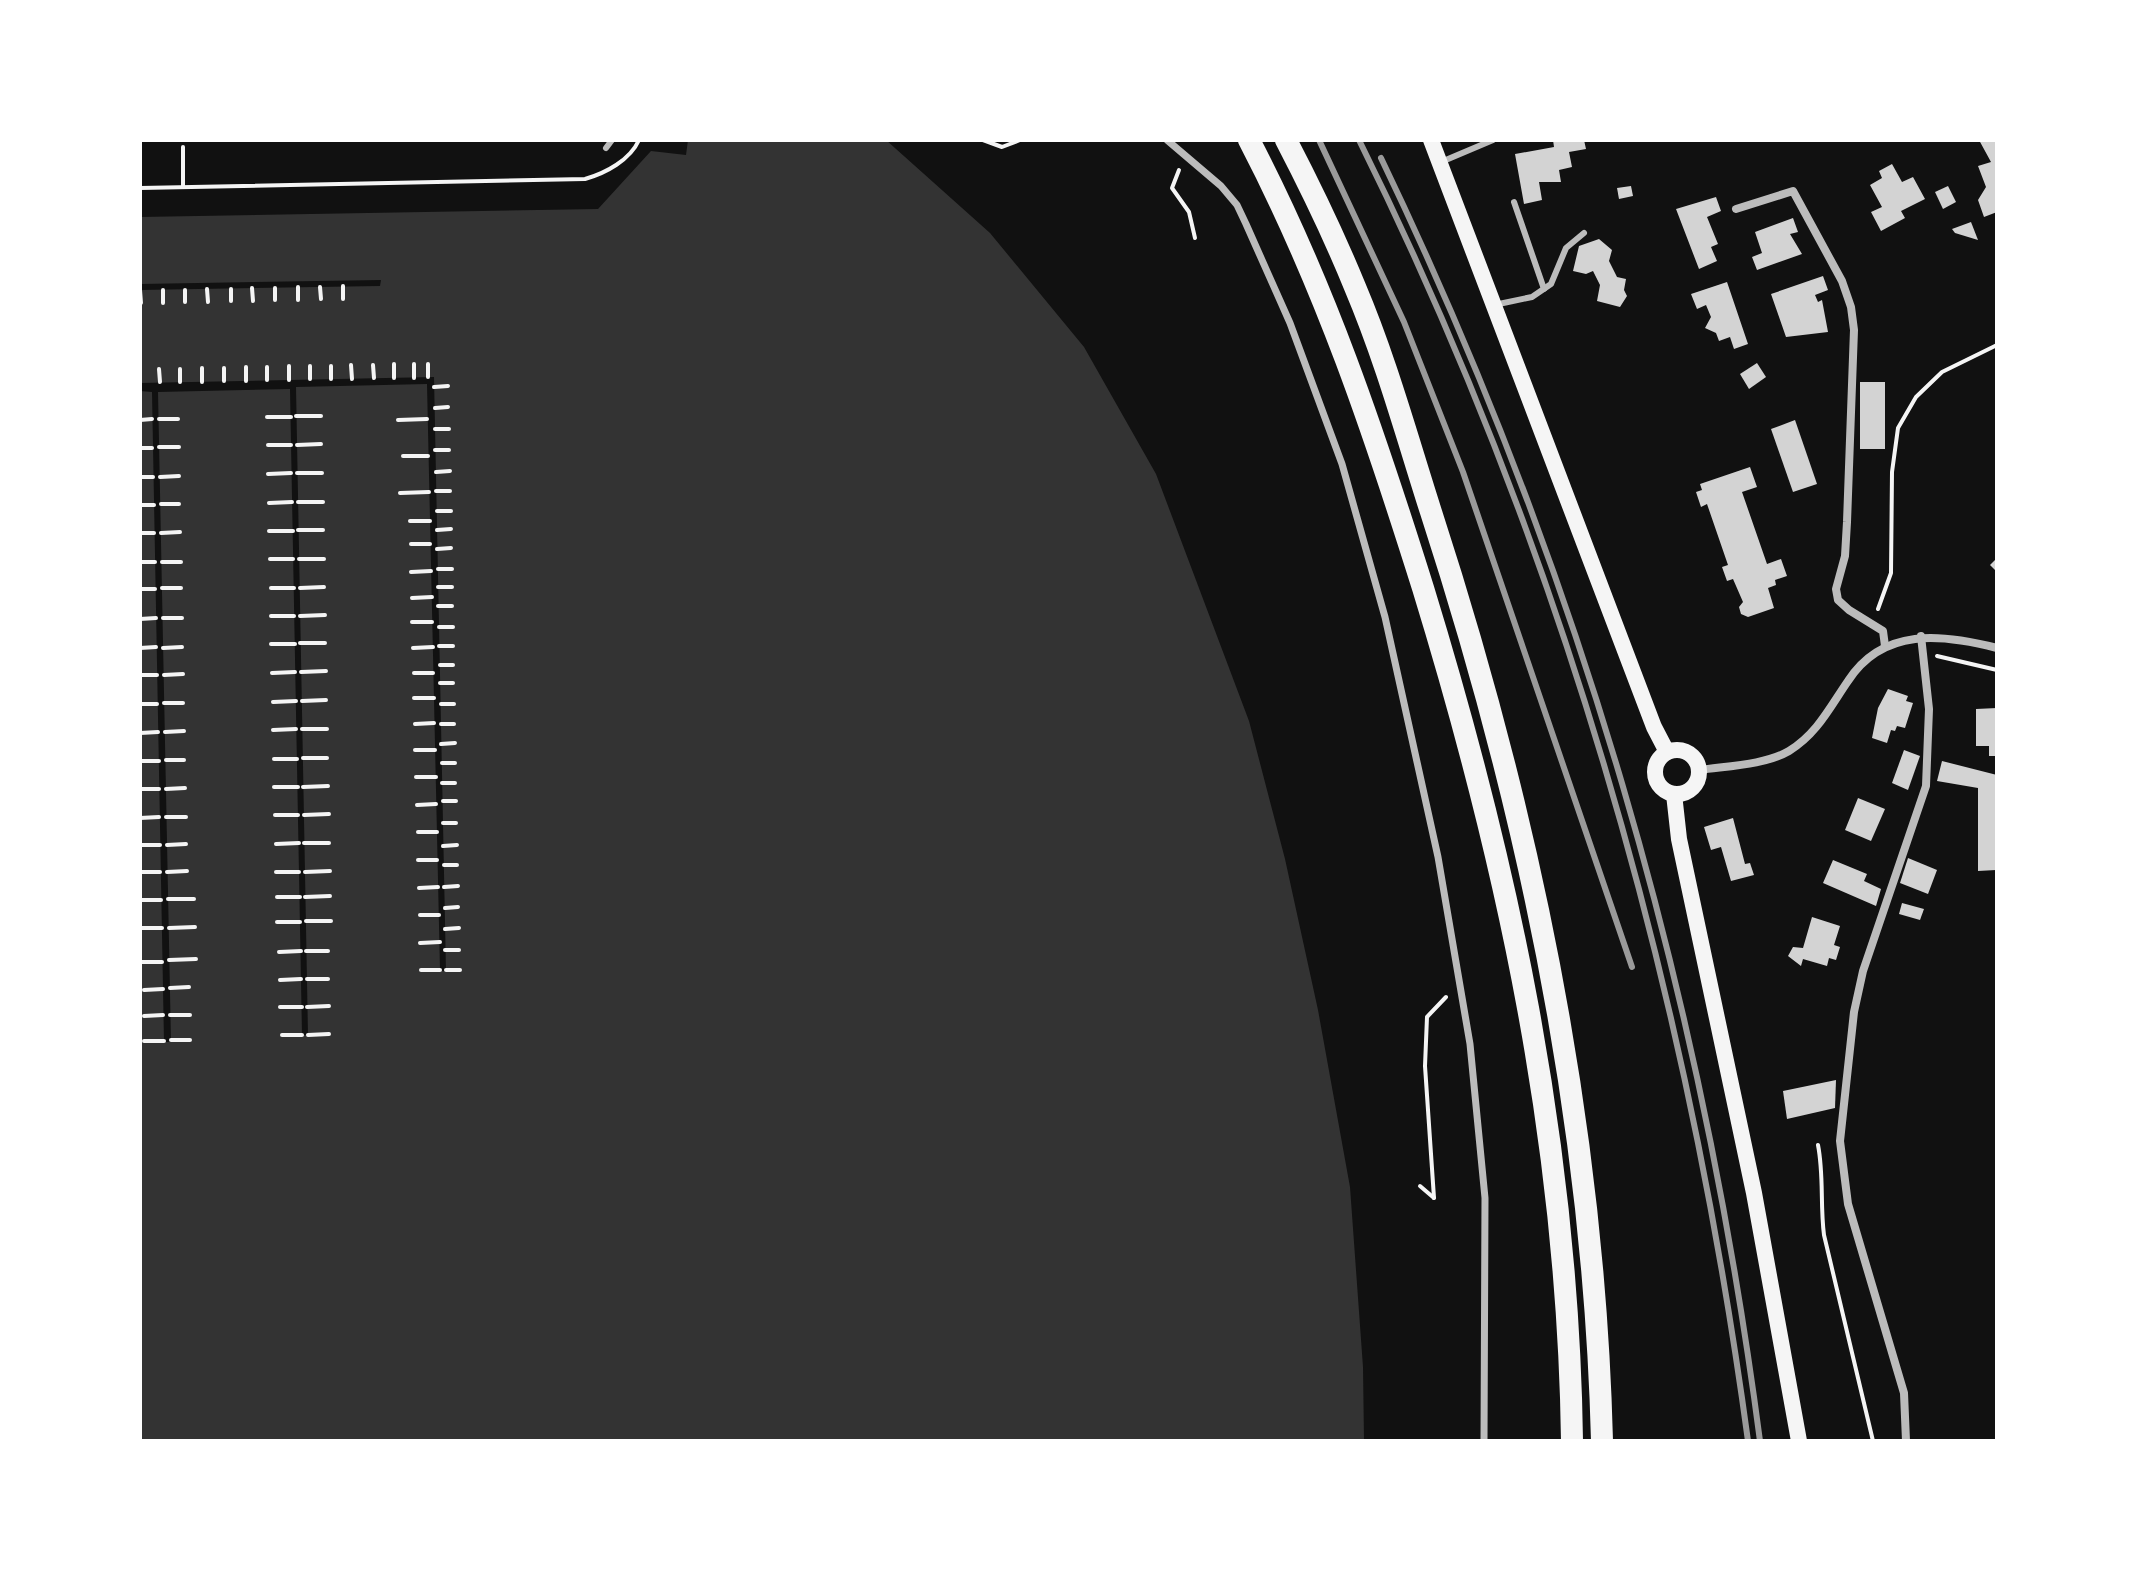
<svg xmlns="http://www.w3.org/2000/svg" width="2137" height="1581" font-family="Cabin,sans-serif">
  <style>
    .water { fill: #333 }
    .pier { fill: #111 }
    .building { fill: #d3d3d3 }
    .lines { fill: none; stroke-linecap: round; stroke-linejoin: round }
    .path { stroke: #f5f5f5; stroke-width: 4 }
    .service { stroke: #bcbcbc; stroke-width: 6 }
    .pedestrian { stroke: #bcbcbc; stroke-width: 7 }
    .minor { stroke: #bcbcbc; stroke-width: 8 }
    .secondary { stroke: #f5f5f5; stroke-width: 16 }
    .trunk { stroke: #f5f5f5; stroke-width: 22 }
    .rail { stroke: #9a9a9a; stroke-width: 6 }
  </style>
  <rect width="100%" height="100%" fill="#111"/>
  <!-- water -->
  <path class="water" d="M688,140H886L990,233L1084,347L1156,474L1249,721L1285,859L1318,1010L1350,1187L1363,1367L1364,1441H140V217L598,209L651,151L686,155Z"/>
  <!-- pier -->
  <g class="pier">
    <path d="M381,280L380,286L140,290V284Z"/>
    <path d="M434,377L446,972L440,970L427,384L296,387L308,1035H302L290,389L158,392L171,1042H164L152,392L140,391V383Z"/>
  </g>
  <!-- building -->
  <g class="building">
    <path d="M1553,140H1584L1586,149L1569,152L1572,167L1559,170L1561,182H1539L1542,200L1524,204L1515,154L1554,147Z"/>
    <path d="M1979,140H1997V212L1984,217L1978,200L1986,187L1978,166L1991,162Z"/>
    <path d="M1892,164L1902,182L1913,177L1925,199L1901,211L1905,218L1881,231L1871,212L1882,207L1870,185L1882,178L1879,171Z"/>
    <path d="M1631,186L1633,196L1619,199L1617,188Z"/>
    <path d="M1948,186L1956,202L1943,209L1935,192Z"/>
    <path d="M1716,197L1721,211L1707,217L1718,244L1711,247L1717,261L1699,269L1676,209Z"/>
    <path d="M1793,218L1798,232L1790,234L1802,254L1757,270L1752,257L1762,253L1755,232Z"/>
    <path d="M1971,222L1978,240L1955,233L1952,229Z"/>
    <path d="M1599,239L1612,250L1609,261L1617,277L1626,279L1624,290L1627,296L1620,307L1597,301L1600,285L1593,271L1586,274L1573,271L1579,246Z"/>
    <path d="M1823,276L1828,290L1815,295L1818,302L1822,300L1828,332L1786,337L1771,294Z"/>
    <path d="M1727,282L1748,344L1734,349L1730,337L1719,341L1716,333L1705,328L1711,317L1706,305L1697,309L1691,294Z"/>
    <path d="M1757,363L1766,377L1749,389L1740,374Z"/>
    <rect x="1860" y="382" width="25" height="67"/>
    <path d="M1795,420L1817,484L1793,492L1771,429Z"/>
    <path d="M1750,467L1757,487L1742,492L1767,564L1781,559L1787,576L1775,580L1776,585L1768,588L1774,608L1748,617L1741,614L1739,607L1743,602L1733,579L1727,581L1722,567L1728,565L1707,504L1701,507L1696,492L1702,490L1700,484Z"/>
    <path d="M1997,558V572L1990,565Z"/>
    <path d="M1888,689L1908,696L1906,701L1913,703L1905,728L1897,726L1895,731L1891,730L1887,743L1872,738L1878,708Z"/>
    <path d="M1997,708V756H1989V746H1976V709Z"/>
    <path d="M1904,750L1920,756L1908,790L1892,783Z"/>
    <path d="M1942,761L1997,775L1996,870L1978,871V788L1937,781Z"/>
    <path d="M1858,798L1885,809L1871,841L1845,830Z"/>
    <path d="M1733,818L1745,864L1750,863L1754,875L1731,881L1721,847L1711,850L1704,827Z"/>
    <path d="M1908,858L1937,870L1928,894L1900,883Z"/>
    <path d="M1833,860L1867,874L1864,881L1881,889L1876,906L1823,883Z"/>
    <path d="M1902,903L1924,909L1920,920L1899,914Z"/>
    <path d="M1812,917L1840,926L1834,945L1840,947L1836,960L1829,958L1827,966L1803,959L1801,966L1788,956L1793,947L1803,948Z"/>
    <path d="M1836,1080L1835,1108L1787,1119L1783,1091Z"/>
  </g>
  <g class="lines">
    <!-- path -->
    <g class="path">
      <path d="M983,140L1002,147L1020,140"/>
      <path d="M1179,170L1172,188L1189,212L1195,238"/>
      <path d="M183,187V147"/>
      <path d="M140,188L585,179C606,173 630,160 639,140"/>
      <path d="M343,286V299"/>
      <path d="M298,287V300"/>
      <path d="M320,287L321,299"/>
      <path d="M252,288L253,301"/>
      <path d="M275,288V300"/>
      <path d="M207,289L208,302"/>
      <path d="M231,289V301"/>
      <path d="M140,290L141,303"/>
      <path d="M163,290V303"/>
      <path d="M185,290V302"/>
      <path d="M394,364V378"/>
      <path d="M414,364V378"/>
      <path d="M428,364V377"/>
      <path d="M351,365L352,379"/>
      <path d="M373,365L374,378"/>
      <path d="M289,366V380"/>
      <path d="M310,366V379"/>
      <path d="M331,366V379"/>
      <path d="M246,367V381"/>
      <path d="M267,367V380"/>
      <path d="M224,368V381"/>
      <path d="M159,369L160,382"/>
      <path d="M180,369V382"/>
      <path d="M202,382V368"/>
      <path d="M434,387L448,386"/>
      <path d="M435,408L448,407"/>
      <path d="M296,416H321"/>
      <path d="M267,417H291"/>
      <path d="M159,419H178"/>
      <path d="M140,420L152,419"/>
      <path d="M398,420L427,419"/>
      <path d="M435,429H449"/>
      <path d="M268,445H291"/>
      <path d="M297,445L321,444"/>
      <path d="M159,447H179"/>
      <path d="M140,448H152"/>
      <path d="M435,450H449"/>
      <path d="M403,456H428"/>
      <path d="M436,472L450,471"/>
      <path d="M297,473H322"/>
      <path d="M268,474L291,473"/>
      <path d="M140,477H153"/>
      <path d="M160,477L179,476"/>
      <path d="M436,491H450"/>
      <path d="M400,493L429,492"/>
      <path d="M298,502H323"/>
      <path d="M269,503L292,502"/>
      <path d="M161,504H179"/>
      <path d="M140,505H154"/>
      <path d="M437,511H451"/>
      <path d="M410,521H430"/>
      <path d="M298,530H323"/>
      <path d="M437,530L451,529"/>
      <path d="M269,531H293"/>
      <path d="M140,533H154"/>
      <path d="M161,533L180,532"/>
      <path d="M411,544H430"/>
      <path d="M437,549L451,548"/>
      <path d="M270,559H293"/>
      <path d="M299,559H324"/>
      <path d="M140,562H155"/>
      <path d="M162,562H181"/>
      <path d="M438,569H452"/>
      <path d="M411,572L431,571"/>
      <path d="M438,587H452"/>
      <path d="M162,588H181"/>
      <path d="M271,588H294"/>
      <path d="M300,588L324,587"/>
      <path d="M140,589H155"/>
      <path d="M412,598L432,597"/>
      <path d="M438,606H452"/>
      <path d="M1878,609L1891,573L1892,472L1898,428L1916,397L1942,372L1997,345"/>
      <path d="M271,616H294"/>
      <path d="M300,616L325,615"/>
      <path d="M163,618H182"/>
      <path d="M140,619L156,618"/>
      <path d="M412,622H432"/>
      <path d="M439,627H453"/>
      <path d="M300,643H325"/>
      <path d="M271,644H295"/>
      <path d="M439,646H453"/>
      <path d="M140,648L156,647"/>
      <path d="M163,648L182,647"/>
      <path d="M413,648L433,647"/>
      <path d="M1937,656L1997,670"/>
      <path d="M440,665H453"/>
      <path d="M301,672L326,671"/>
      <path d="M272,673L295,672"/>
      <path d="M414,673H433"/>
      <path d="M140,675H157"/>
      <path d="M164,675L183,674"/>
      <path d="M440,683H453"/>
      <path d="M414,698H434"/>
      <path d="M302,701L326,700"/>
      <path d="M273,702L296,701"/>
      <path d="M164,703H183"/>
      <path d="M140,704H157"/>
      <path d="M441,704H454"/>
      <path d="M415,724L434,723"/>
      <path d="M441,724H454"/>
      <path d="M302,729H327"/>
      <path d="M273,730L296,729"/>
      <path d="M165,732L184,731"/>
      <path d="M140,733L158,732"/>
      <path d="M441,744L455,743"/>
      <path d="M415,750H435"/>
      <path d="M303,758H327"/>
      <path d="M274,759H297"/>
      <path d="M166,760H184"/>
      <path d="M140,761H159"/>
      <path d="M442,763H455"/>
      <path d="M416,777H436"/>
      <path d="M442,783H455"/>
      <path d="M274,787H298"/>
      <path d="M303,787L328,786"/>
      <path d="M140,789H159"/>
      <path d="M166,789L185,788"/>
      <path d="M443,801H456"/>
      <path d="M417,805L436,804"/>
      <path d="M275,815H298"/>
      <path d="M304,815L329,814"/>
      <path d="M166,817H186"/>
      <path d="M140,818L159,817"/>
      <path d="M443,823H456"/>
      <path d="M418,832H437"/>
      <path d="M304,843H329"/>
      <path d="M276,844L299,843"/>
      <path d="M141,845H160"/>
      <path d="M167,845L186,844"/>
      <path d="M443,846L457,845"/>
      <path d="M418,860H437"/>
      <path d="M444,865H457"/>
      <path d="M141,872H160"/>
      <path d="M167,872L187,871"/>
      <path d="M276,872H299"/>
      <path d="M305,872L330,871"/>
      <path d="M444,887L458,886"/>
      <path d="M419,888L438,887"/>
      <path d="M277,897H300"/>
      <path d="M305,897L330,896"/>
      <path d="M168,899H194"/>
      <path d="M140,900H161"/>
      <path d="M445,908L458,907"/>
      <path d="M420,915H439"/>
      <path d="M306,921H331"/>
      <path d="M277,922H300"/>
      <path d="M140,928H162"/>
      <path d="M169,928L195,927"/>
      <path d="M445,929L459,928"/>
      <path d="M420,943L440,942"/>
      <path d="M445,950H459"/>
      <path d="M306,951H328"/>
      <path d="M279,952L301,951"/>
      <path d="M169,960L196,959"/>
      <path d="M140,962H162"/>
      <path d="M421,970H440"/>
      <path d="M446,970H460"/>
      <path d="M307,979H328"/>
      <path d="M280,980L301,979"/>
      <path d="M170,988L189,987"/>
      <path d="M144,990L163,989"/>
      <path d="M280,1007H302"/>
      <path d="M307,1007L329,1006"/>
      <path d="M170,1015H190"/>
      <path d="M144,1016L163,1015"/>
      <path d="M282,1035H302"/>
      <path d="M308,1035L329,1034"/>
      <path d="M171,1040H190"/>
      <path d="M144,1041H164"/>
      <path d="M1818,1145C1824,1176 1820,1204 1824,1235L1873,1441"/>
      <path d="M1420,1186L1434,1198"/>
      <path d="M1434,1198L1425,1066L1427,1017L1446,997"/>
    </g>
    <!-- service -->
    <g class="service">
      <path d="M606,148L612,140"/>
      <path d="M1441,162L1493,140"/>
      <path d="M1514,202L1544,289"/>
      <path d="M1494,305L1532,297L1551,284L1566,248L1584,233"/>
    </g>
    <!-- pedestrian -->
    <path class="pedestrian" d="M1167,140L1221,186L1237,205L1246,224L1290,323L1342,464L1385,617L1438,857L1470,1044L1485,1198L1484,1441"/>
    <!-- minor -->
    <g class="minor">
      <path d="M1736,209L1793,191L1842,281L1851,307L1854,330L1847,522L1845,556L1836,589L1838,600L1849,610L1883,631L1885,646"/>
      <path d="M1700,770C1727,766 1765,765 1789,751C1817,734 1830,707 1848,681C1883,627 1942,634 1997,648"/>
      <path d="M1906,1441L1904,1393L1848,1204L1840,1141L1854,1012L1863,971L1926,786L1929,709L1921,636"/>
    </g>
    <!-- secondary -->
    <g class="secondary">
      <path d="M1431,140L1654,727L1667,752"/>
      <circle cx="1677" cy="772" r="22"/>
      <path d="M1674,794L1679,839L1754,1193L1799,1441"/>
    </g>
    <!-- trunk -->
    <g class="trunk">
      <path d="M1249,140C1325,286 1374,432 1423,588C1509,868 1568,1147 1572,1441"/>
      <path d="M1286,140C1311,188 1335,238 1355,287C1386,360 1407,437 1431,512C1529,813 1594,1124 1602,1441"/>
    </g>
    <!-- rail -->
    <g class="rail">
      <path d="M1319,140L1404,322L1463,472L1632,967"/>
      <path d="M1359,140C1562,549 1687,990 1748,1441"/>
      <path d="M1381,158C1578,568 1701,990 1760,1441"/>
    </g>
  </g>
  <!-- border -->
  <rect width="2137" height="1581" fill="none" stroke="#ffffff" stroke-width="284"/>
</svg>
